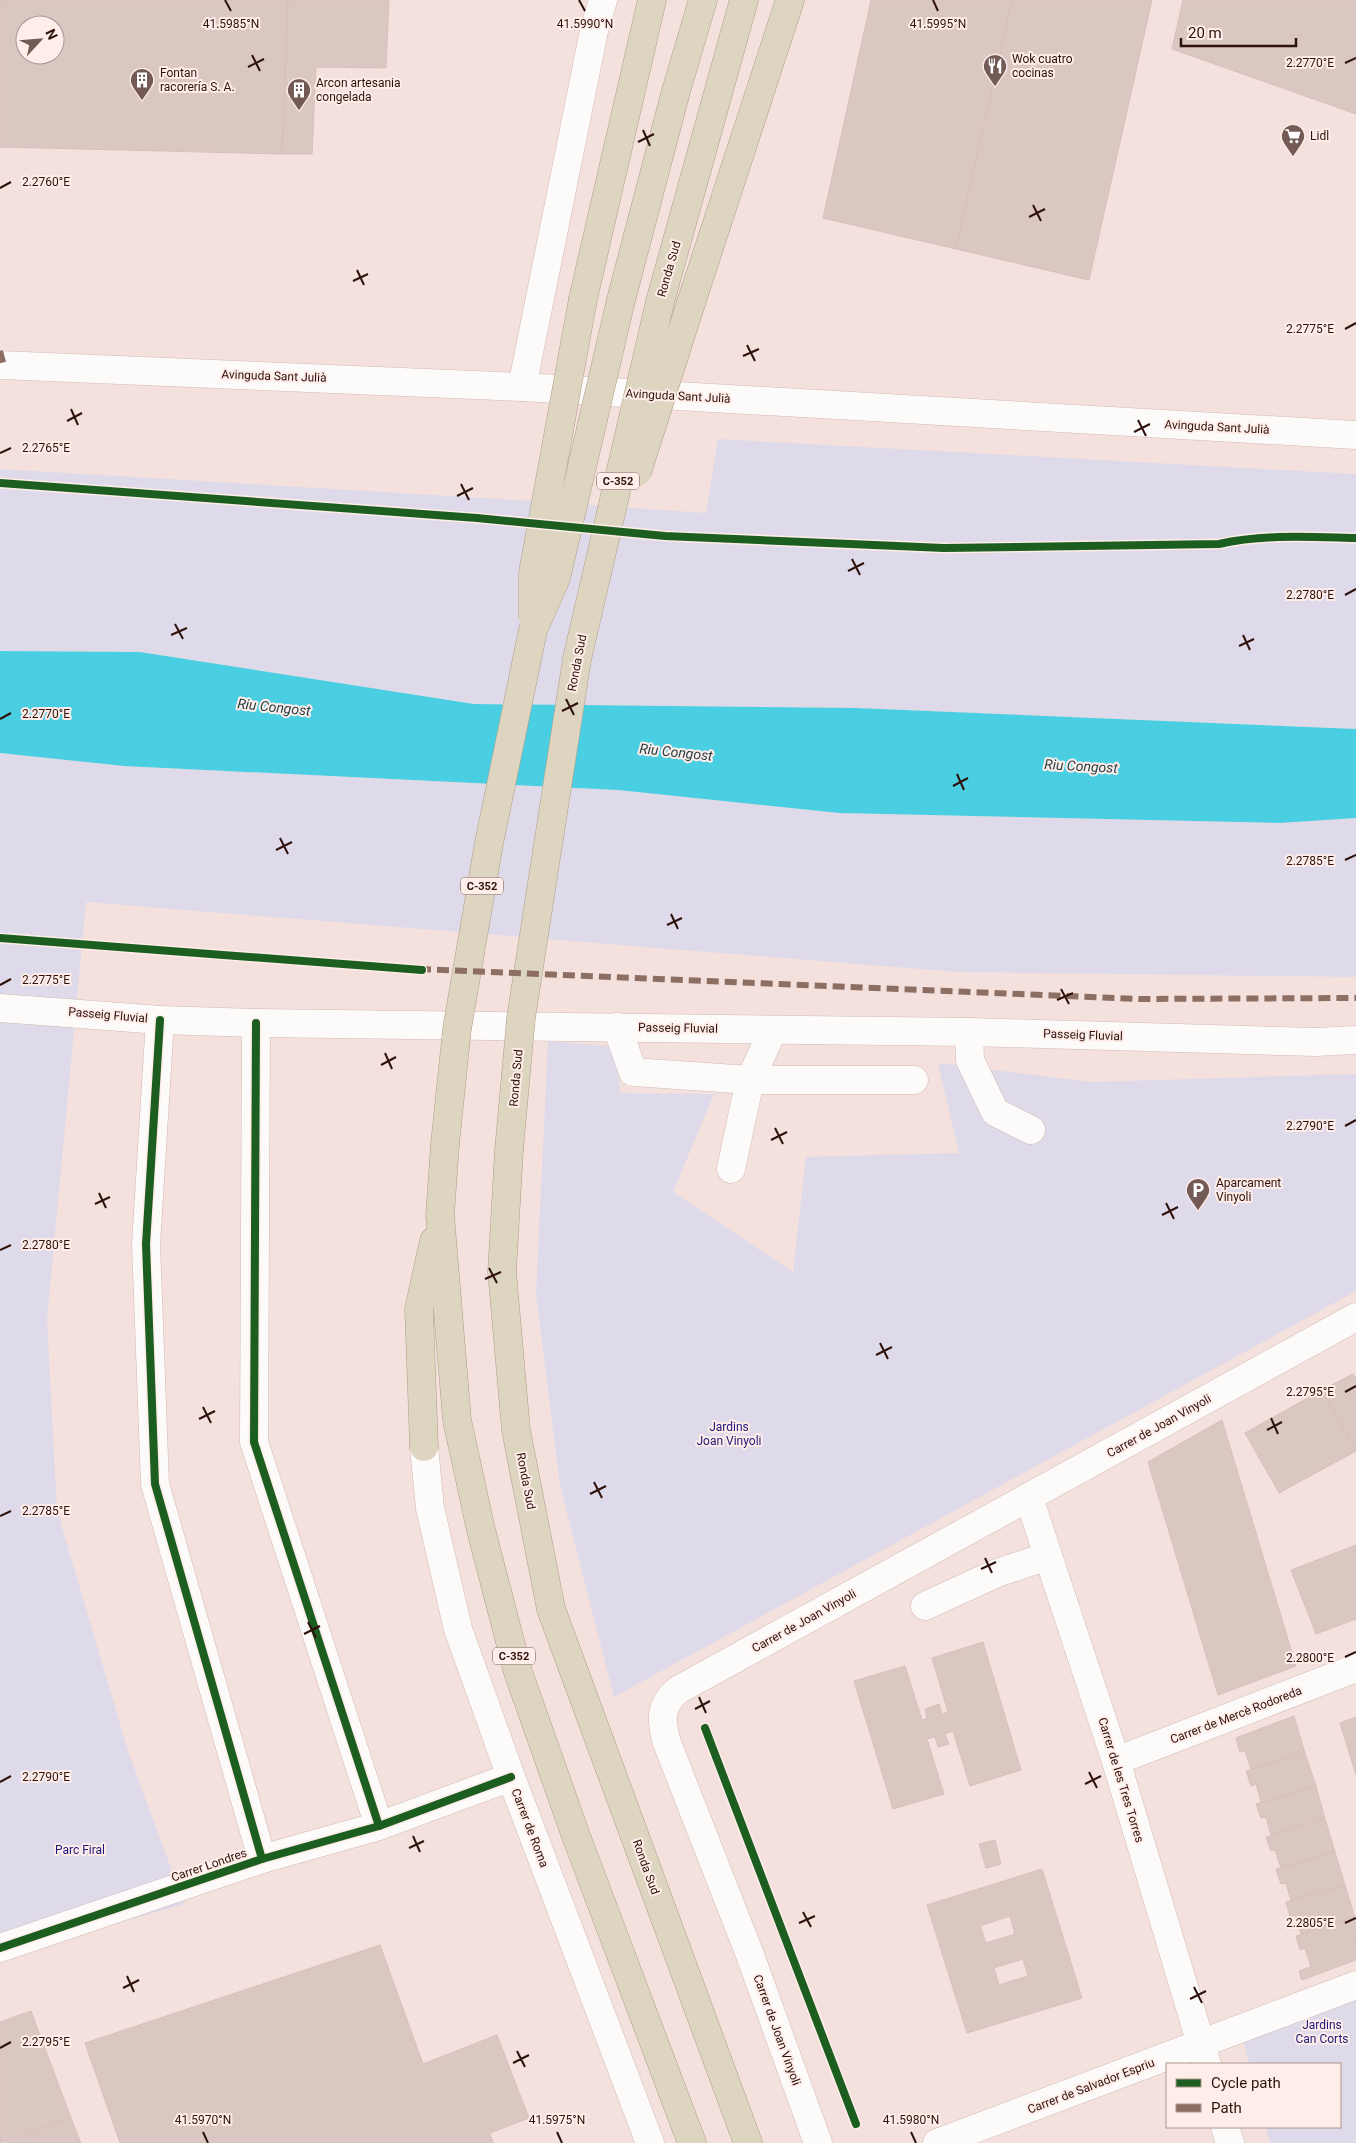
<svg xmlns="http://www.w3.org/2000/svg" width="1356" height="2143" font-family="Roboto,sans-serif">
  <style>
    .green { fill: #dedaea }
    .water { fill: #4acfe2 }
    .building { fill: #dbc7c2; stroke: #d7bfba; fill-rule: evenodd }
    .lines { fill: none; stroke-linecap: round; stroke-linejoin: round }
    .minor-casing { stroke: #d1b9b4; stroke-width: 29 }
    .highway-casing { stroke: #ae9e86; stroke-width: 29 }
    .minor { stroke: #fdfafa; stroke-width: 28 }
    .highway { stroke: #ddd5c0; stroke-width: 28 }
    .highway-bridge-casing { stroke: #ae9e86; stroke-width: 29; stroke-linecap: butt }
    .highway-bridge { stroke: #ddd5c0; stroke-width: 28 }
    .quiet { stroke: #8d6e63; stroke-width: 6; stroke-dasharray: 12 6; stroke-linecap: butt }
    .cycleway-casing { stroke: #ffede9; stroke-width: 11 }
    .cycleway { stroke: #1b5e20; stroke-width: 8 }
    .ticks { fill: none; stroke: #2e110b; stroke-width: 2 }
    .labels { text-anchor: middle; stroke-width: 4; stroke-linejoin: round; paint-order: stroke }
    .shield { fill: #ffede9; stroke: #6d534e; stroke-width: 1 }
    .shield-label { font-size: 11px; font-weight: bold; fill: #2e110b }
    .poi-label { font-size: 12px; fill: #2e110b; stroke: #ffede9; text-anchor: start }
    .street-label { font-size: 12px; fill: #2e110b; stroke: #ffede9 }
    .park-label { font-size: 12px; fill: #1c197b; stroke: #ffede9 }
    .water-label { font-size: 14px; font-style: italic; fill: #1d3c43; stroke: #ffede9 }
    .ticks-label { font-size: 12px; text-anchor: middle; fill: #2e110b; stroke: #ffede9; stroke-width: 4; stroke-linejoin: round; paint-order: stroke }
  </style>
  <rect width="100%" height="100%" fill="#f4e1dd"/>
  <!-- green -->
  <g class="green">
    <path d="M718,439L1356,474V729L856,708L474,704L140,652L0,651V469L501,499L706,513Z"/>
    <path d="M0,753L124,766L618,790L839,813L1279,823L1356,818V977L958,972L86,902L47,1320L57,1510L128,1751L184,1904L0,1957Z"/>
    <path d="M548,1041L617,1047L620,1093L714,1094L673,1192L793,1272L806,1157L959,1153L938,1063L1091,1082L1356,1074V1291L614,1697L560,1486L536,1294Z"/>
    <path d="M1356,1985V2143H1270L1266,2127H1340V2064H1249L1243,2039Z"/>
  </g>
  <!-- water -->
  <path class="water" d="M0,651L140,652L474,704L856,708L1356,729V818L1279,823L839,813L618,790L124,766L0,753Z"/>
  <!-- building -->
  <g class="building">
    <path d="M0,0H288L282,154L0,147ZM25,25H55V55H25Z"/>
    <path d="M288,0H389L386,68L316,67L312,154H282Z"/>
    <path d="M871,0H1012L956,249L823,218Z"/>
    <path d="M1012,0H1152L1089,280L956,249Z"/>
    <path d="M1183,0H1356V114L1172,49Z"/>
    <path d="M1353,1374L1356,1379V1451L1322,1390Z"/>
    <path d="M1322,1390L1356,1451L1279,1493L1245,1433Z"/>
    <path d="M1222,1420L1296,1666L1218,1695L1148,1462Z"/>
    <path d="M1356,1545V1619L1316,1634L1291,1570Z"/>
    <path d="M983,1642L1021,1770L970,1786L953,1731L945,1734L949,1744L938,1747L935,1737L927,1739L944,1794L893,1809L854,1681L905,1666L922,1720L927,1719L925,1709L939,1704L942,1714L948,1712L932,1658Z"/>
    <path d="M1294,1716L1305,1753L1251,1769L1245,1751L1240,1752L1236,1738Z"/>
    <path d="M1356,1717V1775L1340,1723Z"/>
    <path d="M1305,1753L1316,1786L1261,1802L1256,1784L1251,1786L1246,1771Z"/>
    <path d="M1316,1786L1325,1819L1271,1835L1266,1817L1261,1818L1256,1804Z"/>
    <path d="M1325,1819L1335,1852L1281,1868L1275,1850L1271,1851L1266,1837Z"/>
    <path d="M995,1840L1001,1864L986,1868L979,1844Z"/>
    <path d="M1335,1852L1345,1885L1291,1901L1286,1883L1281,1884L1276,1869Z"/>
    <path d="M1042,1869L1082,1998L967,2033L927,1905ZM1010,1916L1015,1934L986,1943L980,1926ZM1023,1959L1028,1976L999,1985L994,1968Z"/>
    <path d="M1345,1885L1355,1918L1301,1934L1295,1915L1290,1917L1286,1902Z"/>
    <path d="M1355,1918L1356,1960L1302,1980L1299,1971L1311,1967L1305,1948L1300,1950L1296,1936Z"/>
    <path d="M380,1945L423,2064L497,2035L529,2118L490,2133L493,2143H120L85,2043Z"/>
    <path d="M31,2011L71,2118L0,2143V2022Z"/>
    <path d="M71,2118L81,2143H5Z"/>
  </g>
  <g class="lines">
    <!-- minor casing -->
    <g class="minor-casing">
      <g id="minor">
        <path d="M0,365L522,387L1356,435"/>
        <path d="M522,387L594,31L603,0"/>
        <path d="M0,1008L160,1020L256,1023L969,1032L1316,1042L1356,1040"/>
        <path d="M160,1020L146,1244L155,1484L262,1859"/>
        <path d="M256,1023L254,1442L379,1826"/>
        <path d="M617,1027L633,1072L750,1080L773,1030"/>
        <path d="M969,1032L970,1060L995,1112L1031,1130"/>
        <path d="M731,1169L750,1080H914"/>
        <path d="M424,1447L430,1508L458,1629L511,1777L650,2143"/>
        <path d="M1029,1498L1116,1761L1207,2064"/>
        <path d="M925,1606L997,1573L1048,1556"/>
        <path d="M1116,1761L1356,1668"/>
        <path d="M0,1948L262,1859L379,1826L511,1777"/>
        <path d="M1225,2127L1230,2143"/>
        <path d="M818,2143L750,1955L667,1743C661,1721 659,1706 678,1690L1356,1317"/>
        <path d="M937,2143L1356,1985"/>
      </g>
    </g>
    <!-- highway casing -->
    <g class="highway-casing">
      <g id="highway">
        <path d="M583,299L652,0"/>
        <path d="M621,300L676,91L703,0"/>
        <path d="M660,302L744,0"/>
        <path d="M691,303L790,0"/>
        <path d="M445,1144L440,1215L457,1420L481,1530L518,1672L576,1836L692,2143"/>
        <path d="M509,1150L502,1272L516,1430L551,1609L748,2143"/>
        <path d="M424,1447L419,1309L434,1241"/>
      </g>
    </g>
    <!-- minor -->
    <use href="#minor" class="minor"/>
    <!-- highway -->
    <use href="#highway" class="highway"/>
    <!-- highway-bridge casing -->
    <g class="highway-bridge-casing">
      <g id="highway-bridge">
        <path d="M637,472L691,303"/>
        <path d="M533,618V573L583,299"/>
        <path d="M445,1144L457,1029L489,843L533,630L556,578L621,300"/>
        <path d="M509,1150L521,1018L577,659L660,302"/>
      </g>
    </g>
    <!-- highway-bridge -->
    <use href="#highway-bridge" class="highway-bridge"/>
    <!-- quiet -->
    <g class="quiet">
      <path d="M0,351L4,366"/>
      <path d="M419,969L1140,999L1356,998"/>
    </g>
    <!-- cycleway casing -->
    <g class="cycleway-casing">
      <g id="cycleway">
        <path d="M0,483L477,518L665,536L944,548L1219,544C1264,534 1310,537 1356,538"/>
        <path d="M0,938L422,970"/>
        <path d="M160,1020L146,1244L155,1484L262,1859"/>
        <path d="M256,1023L254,1442L379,1826"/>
        <path d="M705,1728L856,2124"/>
        <path d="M0,1948L262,1859L379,1826L511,1777"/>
      </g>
    </g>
    <!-- cycleway -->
    <use href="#cycleway" class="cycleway"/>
  </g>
  <!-- ticks -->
  <path class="ticks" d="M225,0L231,11M579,0L585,11M933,0L938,11M252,55L260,71M1345,63L1356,58M248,67L264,59M643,130L650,146M638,142L654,134M0,188L11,182M1033,205L1041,221M1029,217L1045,209M357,270L364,285M353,281L368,274M1345,329L1356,323M747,345L755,361M743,356L759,349M71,409L78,425M1138,420L1146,436M67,421L82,413M1134,432L1150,424M0,453L11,448M461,484L469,500M457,496L473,488M852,559L860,575M848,571L864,563M1345,595L1356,589M175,624L183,639M171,635L187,628M1243,635L1250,650M1239,646L1254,639M566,699L574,715M562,711L578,703M0,719L11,713M957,774L964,790M953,786L968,778M280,838L288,854M276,850L292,842M1345,860L1356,855M671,914L678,929M667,925L682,918M0,985L11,979M1061,989L1069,1004M1057,1000L1073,993M385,1053L392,1069M381,1065L396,1057M1345,1126L1356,1120M775,1128L783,1144M771,1140L787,1132M99,1193L106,1208M1166,1203L1174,1219M95,1204L110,1197M1162,1215L1178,1207M0,1250L11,1245M489,1268L497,1283M485,1279L501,1272M880,1343L888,1359M876,1355L892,1347M1345,1392L1356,1386M203,1407L211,1423M1271,1418L1278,1434M199,1419L215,1411M1267,1430L1282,1422M594,1482L602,1498M590,1494L606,1486M0,1516L11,1511M985,1558L992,1573M981,1569L996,1562M308,1622L316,1638M304,1634L320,1626M1345,1657L1356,1652M699,1697L706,1713M695,1709L710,1701M1089,1772L1097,1788M0,1782L11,1776M1085,1784L1101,1776M413,1836L420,1852M409,1848L424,1841M803,1912L811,1927M799,1923L815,1916M1345,1923L1356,1918M127,1976L134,1992M1194,1987L1202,2003M123,1988L139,1980M1190,1999L1206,1991M0,2048L11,2042M517,2051L525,2067M513,2063L529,2055M203,2132L208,2143M557,2132L562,2143M911,2132L916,2143"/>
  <!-- icons -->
  <defs>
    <g id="restaurant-pin" transform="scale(1.25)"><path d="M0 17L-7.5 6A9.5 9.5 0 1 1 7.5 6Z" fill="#735a54" stroke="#ffede9"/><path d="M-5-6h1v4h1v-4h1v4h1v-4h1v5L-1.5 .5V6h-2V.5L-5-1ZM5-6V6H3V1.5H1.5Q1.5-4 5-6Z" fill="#fff"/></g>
    <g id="building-pin" transform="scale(1.25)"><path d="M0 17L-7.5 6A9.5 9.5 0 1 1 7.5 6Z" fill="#735a54" stroke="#ffede9"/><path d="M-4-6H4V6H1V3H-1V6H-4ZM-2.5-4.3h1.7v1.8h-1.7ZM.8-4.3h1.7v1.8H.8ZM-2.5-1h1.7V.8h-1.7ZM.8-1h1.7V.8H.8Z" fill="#fff"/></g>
    <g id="supermarket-pin" transform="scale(1.25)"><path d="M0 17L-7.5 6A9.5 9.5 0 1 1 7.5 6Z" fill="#735a54" stroke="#ffede9"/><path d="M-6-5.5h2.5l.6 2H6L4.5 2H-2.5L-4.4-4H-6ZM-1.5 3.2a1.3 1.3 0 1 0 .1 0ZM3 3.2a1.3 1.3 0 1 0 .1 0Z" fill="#fff"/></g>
    <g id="parking-pin" transform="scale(1.25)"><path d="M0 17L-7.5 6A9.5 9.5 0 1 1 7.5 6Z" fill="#735a54" stroke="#ffede9"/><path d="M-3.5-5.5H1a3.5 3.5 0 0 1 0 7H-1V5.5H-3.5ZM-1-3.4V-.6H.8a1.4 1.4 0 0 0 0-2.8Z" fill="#fff"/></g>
  </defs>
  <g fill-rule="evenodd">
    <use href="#restaurant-pin" x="995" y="66"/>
    <use href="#building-pin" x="142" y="80"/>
    <use href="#building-pin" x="299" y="90"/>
    <use href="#supermarket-pin" x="1293" y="136"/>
    <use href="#parking-pin" x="1198" y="1190"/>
  </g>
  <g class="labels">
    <!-- shield labels -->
    <g class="shield">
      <rect x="597" y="472.5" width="42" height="17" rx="4"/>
      <rect x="461" y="877.5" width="42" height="17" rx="4"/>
      <rect x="493" y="1647.5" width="42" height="17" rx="4"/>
    </g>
    <g class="shield-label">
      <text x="618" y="485">C-352</text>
      <text x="482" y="890">C-352</text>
      <text x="514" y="1660">C-352</text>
    </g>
    <!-- poi labels -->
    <g class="poi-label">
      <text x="1012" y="63">Wok cuatro<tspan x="1012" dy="14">cocinas</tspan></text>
      <text x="160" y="77">Fontan<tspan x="160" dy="14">racorería S. A.</tspan></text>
      <text x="316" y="87">Arcon artesania<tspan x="316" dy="14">congelada</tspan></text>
      <text x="1310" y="140">Lidl</text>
      <text x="1216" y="1187">Aparcament<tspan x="1216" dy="14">Vinyoli</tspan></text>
    </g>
    <!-- street labels -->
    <g class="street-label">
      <text transform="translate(669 269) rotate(-74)" y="4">Ronda Sud</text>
      <text transform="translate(274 376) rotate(2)" y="4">Avinguda Sant Julià</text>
      <text transform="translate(678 396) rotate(3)" y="4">Avinguda Sant Julià</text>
      <text transform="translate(1217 427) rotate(3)" y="4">Avinguda Sant Julià</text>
      <text transform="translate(577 663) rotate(-79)" y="4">Ronda Sud</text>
      <text transform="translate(108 1015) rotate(5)" y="4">Passeig Fluvial</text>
      <text transform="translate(678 1028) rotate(1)" y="4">Passeig Fluvial</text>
      <text transform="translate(1083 1035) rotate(2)" y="4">Passeig Fluvial</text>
      <text transform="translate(516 1078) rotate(-85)" y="4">Ronda Sud</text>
      <text transform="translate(1159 1426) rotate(-29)" y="4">Carrer de Joan Vinyoli</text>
      <text transform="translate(526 1481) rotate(79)" y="4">Ronda Sud</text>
      <text transform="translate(804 1621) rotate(-29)" y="4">Carrer de Joan Vinyoli</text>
      <text transform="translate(1236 1715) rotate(-21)" y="4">Carrer de Mercè Rodoreda</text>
      <text transform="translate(1121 1780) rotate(73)" y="4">Carrer de les Tres Torres</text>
      <text transform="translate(530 1828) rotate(69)" y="4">Carrer de Roma</text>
      <text transform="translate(209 1865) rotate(-19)" y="4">Carrer Londres</text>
      <text transform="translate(646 1867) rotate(70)" y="4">Ronda Sud</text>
      <text transform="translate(777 2030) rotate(70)" y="4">Carrer de Joan Vinyoli</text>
      <text transform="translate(1091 2086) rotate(-21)" y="4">Carrer de Salvador Espriu</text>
    </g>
    <!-- park labels -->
    <g class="park-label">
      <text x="729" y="1431">Jardins<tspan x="729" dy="14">Joan Vinyoli</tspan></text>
      <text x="80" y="1854">Parc Firal</text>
      <text x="1322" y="2029">Jardins<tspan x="1322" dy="14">Can Corts</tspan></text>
    </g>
    <!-- water labels -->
    <g class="water-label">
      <text transform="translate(274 707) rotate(6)" y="5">Riu Congost</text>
      <text transform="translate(676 752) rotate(6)" y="5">Riu Congost</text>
      <text transform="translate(1081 766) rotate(3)" y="5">Riu Congost</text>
    </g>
  </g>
  <g class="ticks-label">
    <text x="231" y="28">41.5985°N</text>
    <text x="585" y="28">41.5990°N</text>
    <text x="938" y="28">41.5995°N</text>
    <text x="1310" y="67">2.2770°E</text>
    <text x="46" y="186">2.2760°E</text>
    <text x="1310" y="333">2.2775°E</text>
    <text x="46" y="452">2.2765°E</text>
    <text x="1310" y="599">2.2780°E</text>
    <text x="46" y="718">2.2770°E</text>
    <text x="1310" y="865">2.2785°E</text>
    <text x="46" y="984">2.2775°E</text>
    <text x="1310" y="1130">2.2790°E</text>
    <text x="46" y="1249">2.2780°E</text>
    <text x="1310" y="1396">2.2795°E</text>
    <text x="46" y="1515">2.2785°E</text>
    <text x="1310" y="1662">2.2800°E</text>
    <text x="46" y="1781">2.2790°E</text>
    <text x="1310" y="1927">2.2805°E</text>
    <text x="46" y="2046">2.2795°E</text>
    <text x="203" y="2124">41.5970°N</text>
    <text x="557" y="2124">41.5975°N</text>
    <text x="911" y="2124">41.5980°N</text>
  </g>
  <!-- legend -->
  <rect x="1166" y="2063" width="175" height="65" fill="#ffede9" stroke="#ab9590"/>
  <rect x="1176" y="2079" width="25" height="8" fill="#1b5e20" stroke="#ab9590"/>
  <text x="1211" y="2088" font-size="15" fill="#2e110b">Cycle path</text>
  <rect x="1176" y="2104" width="25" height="8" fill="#8d6e63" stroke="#ab9590"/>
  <text x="1211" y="2113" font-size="15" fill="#2e110b">Path</text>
  <!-- north arrow -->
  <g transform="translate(40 40) rotate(64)"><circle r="24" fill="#ffede9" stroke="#ab9590"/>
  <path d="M0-4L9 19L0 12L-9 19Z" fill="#735a54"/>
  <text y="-8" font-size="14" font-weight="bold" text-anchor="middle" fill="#2e110b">N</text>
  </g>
  <!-- scale -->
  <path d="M1181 38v8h115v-8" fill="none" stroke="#2e110b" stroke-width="2.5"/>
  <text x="1188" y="38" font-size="15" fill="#2e110b" stroke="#ffede9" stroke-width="4" paint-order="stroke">20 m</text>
</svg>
